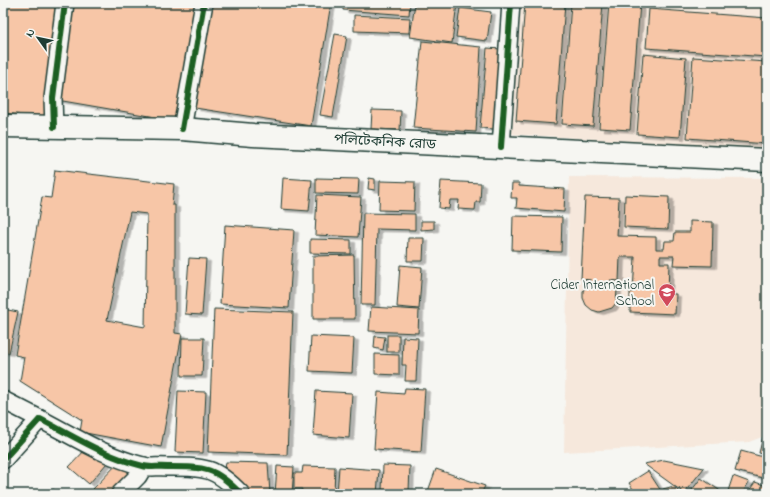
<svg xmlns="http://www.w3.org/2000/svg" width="770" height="497" font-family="'Indie Flower','Noto Sans Bengali',sans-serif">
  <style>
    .built { fill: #f6e8dc }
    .building { fill: #f7c6a7; stroke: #1f3d34; fill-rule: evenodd; filter: url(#shadow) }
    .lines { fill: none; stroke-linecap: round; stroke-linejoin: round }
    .minor-casing { stroke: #1f3d34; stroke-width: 20 }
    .secondary-casing { stroke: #1f3d34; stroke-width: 25 }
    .minor { stroke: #f6f6f2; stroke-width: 17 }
    .secondary { stroke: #f6f6f2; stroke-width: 22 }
    .cycleway-casing { stroke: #f6f6f2; stroke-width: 8 }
    .cycleway { stroke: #1b5e20; stroke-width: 6 }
    .labels { text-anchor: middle; stroke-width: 4; stroke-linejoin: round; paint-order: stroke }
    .street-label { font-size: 14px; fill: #1f3d34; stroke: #f6f6f2 }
    .poi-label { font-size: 14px; fill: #1f3d34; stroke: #f6f6f2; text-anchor: end }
  </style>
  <defs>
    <filter id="shadow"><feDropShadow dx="4.5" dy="2.5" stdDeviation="0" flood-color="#0004"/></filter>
  </defs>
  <rect width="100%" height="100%" fill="#f6f6f2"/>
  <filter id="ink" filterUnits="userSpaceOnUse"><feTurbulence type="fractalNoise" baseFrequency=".025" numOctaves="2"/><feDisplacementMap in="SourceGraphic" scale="8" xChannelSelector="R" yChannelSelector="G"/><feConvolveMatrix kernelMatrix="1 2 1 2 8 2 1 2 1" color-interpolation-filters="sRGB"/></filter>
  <g filter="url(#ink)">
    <!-- built -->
    <g class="built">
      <path d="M518,3H767V149L508,134Z"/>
      <path d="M569,177L767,178V435L749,442L564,452Z"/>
    </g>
    <!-- building -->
    <g class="building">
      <path d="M3,3H57L47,117L3,113Z"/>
      <path d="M74,3H200L179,121L57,100Z"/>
      <path d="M211,3H331L311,126L195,108Z"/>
      <path d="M343,3H410L409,15L343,10Z"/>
      <path d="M415,3H457L452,43L410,37Z"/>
      <path d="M525,3H565L556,124L516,121Z"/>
      <path d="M571,3H603L593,126L562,124Z"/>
      <path d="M609,3H640L630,130L599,128Z"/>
      <path d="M460,8L491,12L487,41L456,37Z"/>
      <path d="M649,9L767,18V57L646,48Z"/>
      <path d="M354,15L410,18L409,33L354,31Z"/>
      <path d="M335,34L347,36L333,117L320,115Z"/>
      <path d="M422,41L481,47L476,132L413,128Z"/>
      <path d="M487,48L501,49L494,129L480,128Z"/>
      <path d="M643,54L686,58L680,137L637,134Z"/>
      <path d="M693,57L767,62V144L687,138Z"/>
      <path d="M372,110L401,111L400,130L371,129Z"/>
      <path d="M55,170L174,184L172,205H175V333L182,334L161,447L80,432L82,420L20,381L24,357L15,355L42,197L51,198ZM130,212L147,214L145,327L107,320Z"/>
      <path d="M283,178L312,180L309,211L281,209Z"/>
      <path d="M316,178L359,179L358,194L316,193Z"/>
      <path d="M369,178L375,179V190L368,189Z"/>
      <path d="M380,181L415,182L414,211L379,210Z"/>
      <path d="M441,181L481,183L480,202H476L475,210L458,209L459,200H450L449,209L439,208Z"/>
      <path d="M512,183H519V186L565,189L564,212L516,208L517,198H511Z"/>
      <path d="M317,195L361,197L358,237L315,235Z"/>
      <path d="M625,195L669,197L668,229L624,227Z"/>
      <path d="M585,197L619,198L617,236L656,237V249H664L665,241H674L675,232H690V221L713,222L712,266L673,265L674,256H660V263H669L668,294H676L675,314L630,312V292H633L635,257H620L619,281L610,280L617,290L616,303L612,308L599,312L592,310L586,305L583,298V291L591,280L581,279Z"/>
      <path d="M363,213L415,214V230L377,229L375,305H361Z"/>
      <path d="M513,216L562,217L561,252L512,250Z"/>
      <path d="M421,221H434V229L421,230Z"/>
      <path d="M225,225L294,230L289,308L220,304Z"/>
      <path d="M408,238H424L423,261H407Z"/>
      <path d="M310,239L351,240V254L310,253Z"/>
      <path d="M354,255L355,319H313V256Z"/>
      <path d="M189,258L206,259L202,315L185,314Z"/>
      <path d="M400,265L422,267L419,309L397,307Z"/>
      <path d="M371,307L419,310L418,333L369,331Z"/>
      <path d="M3,309L18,312L9,353L3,352Z"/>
      <path d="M214,309L293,312L287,455L208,452Z"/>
      <rect x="387" y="335" width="12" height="17"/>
      <path d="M311,336L354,338L352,373L309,371Z"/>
      <path d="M375,336L385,337L383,350L374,348Z"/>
      <path d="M403,337L418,338L416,381H405L406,365H402Z"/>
      <path d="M182,338H204L202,376H181Z"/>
      <path d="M375,354L399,355V375L375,374Z"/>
      <path d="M405,388L425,389L421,452L374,449L378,392L404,394Z"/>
      <path d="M178,391L206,392L203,453L175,452Z"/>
      <path d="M316,391L352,393L349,438L313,435Z"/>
      <path d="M763,437L767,438V455L759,453Z"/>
      <path d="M87,448L107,463L89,484L69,467Z"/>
      <path d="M741,451L767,458V479L735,471Z"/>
      <path d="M121,460L134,471L112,494H98L93,489Z"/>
      <path d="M664,460L704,468L684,493L644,464Z"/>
      <path d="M226,462L268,463L270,494H252L225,469Z"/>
      <path d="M383,465L410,466L409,491L382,490Z"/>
      <path d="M277,466L294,467L292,494H275Z"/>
      <path d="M303,466L335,467L334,494H301L302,489H294V473H302Z"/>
      <path d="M339,467L379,470L377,494H337Z"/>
      <path d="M436,469L485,486L481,494H427Z"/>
      <path d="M648,471L663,494H636L629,483Z"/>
      <path d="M733,476L749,482L742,494H727Z"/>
      <path d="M701,478L719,490L716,494H689Z"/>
      <path d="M755,482L767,486V494H747Z"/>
      <path d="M674,486L680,494H666L663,489Z"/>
      <path d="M53,489L59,494H49Z"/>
    </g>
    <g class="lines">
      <!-- minor casing -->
      <g class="minor-casing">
        <g id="minor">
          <path d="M54,127L53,98L65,3"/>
          <path d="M182,129L204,3"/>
          <path d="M501,147L511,3"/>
          <path d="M3,400L40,419"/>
          <path d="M3,460L40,419C73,436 106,457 143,466C150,468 159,466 167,467C204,467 214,466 241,494"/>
          <path d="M120,494L138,476L144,466"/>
        </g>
      </g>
      <!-- secondary casing -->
      <g class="secondary-casing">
        <path id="secondary" d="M3,126L182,129L253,135L767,160"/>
      </g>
      <!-- minor -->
      <use href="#minor" class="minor"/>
      <!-- secondary -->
      <use href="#secondary" class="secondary"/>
      <!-- cycleway casing -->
      <g class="cycleway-casing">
        <g id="cycleway">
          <path d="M54,127L53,98L65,3"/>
          <path d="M182,129L204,3"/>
          <path d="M501,147L511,3"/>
          <path d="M3,460L40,419C73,436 106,457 143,466C150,468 159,466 167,467C204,467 214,466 241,494"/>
        </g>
      </g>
      <!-- cycleway -->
      <use href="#cycleway" class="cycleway"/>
    </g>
  </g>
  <!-- icons -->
  <defs>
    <g id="school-pin" transform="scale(0.9)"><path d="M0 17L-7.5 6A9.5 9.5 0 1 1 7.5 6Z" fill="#d1495b" stroke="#f6f6f2"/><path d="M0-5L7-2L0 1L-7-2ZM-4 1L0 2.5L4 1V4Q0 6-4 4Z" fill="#fff"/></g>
  </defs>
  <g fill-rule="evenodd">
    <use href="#school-pin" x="667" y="292"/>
  </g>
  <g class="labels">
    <!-- street labels -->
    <g class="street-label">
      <text transform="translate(385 141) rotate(3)" y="5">পলিটেকনিক রোড</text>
    </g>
    <!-- poi labels -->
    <g class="poi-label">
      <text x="654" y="289">Cider International<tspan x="654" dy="16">School</tspan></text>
    </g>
  </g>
  <!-- margin -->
  <rect width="770" height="497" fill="none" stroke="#f6f6f2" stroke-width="16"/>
  <rect x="8" y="8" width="754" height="481" fill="none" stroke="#1f3d34" stroke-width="1.5" filter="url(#ink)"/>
  <!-- north arrow -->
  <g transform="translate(38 38) rotate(303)" stroke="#f6f6f2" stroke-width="3" paint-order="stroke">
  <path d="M0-3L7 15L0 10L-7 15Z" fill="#1f3d34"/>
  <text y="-6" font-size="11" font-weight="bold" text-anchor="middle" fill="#1f3d34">N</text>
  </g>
</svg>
